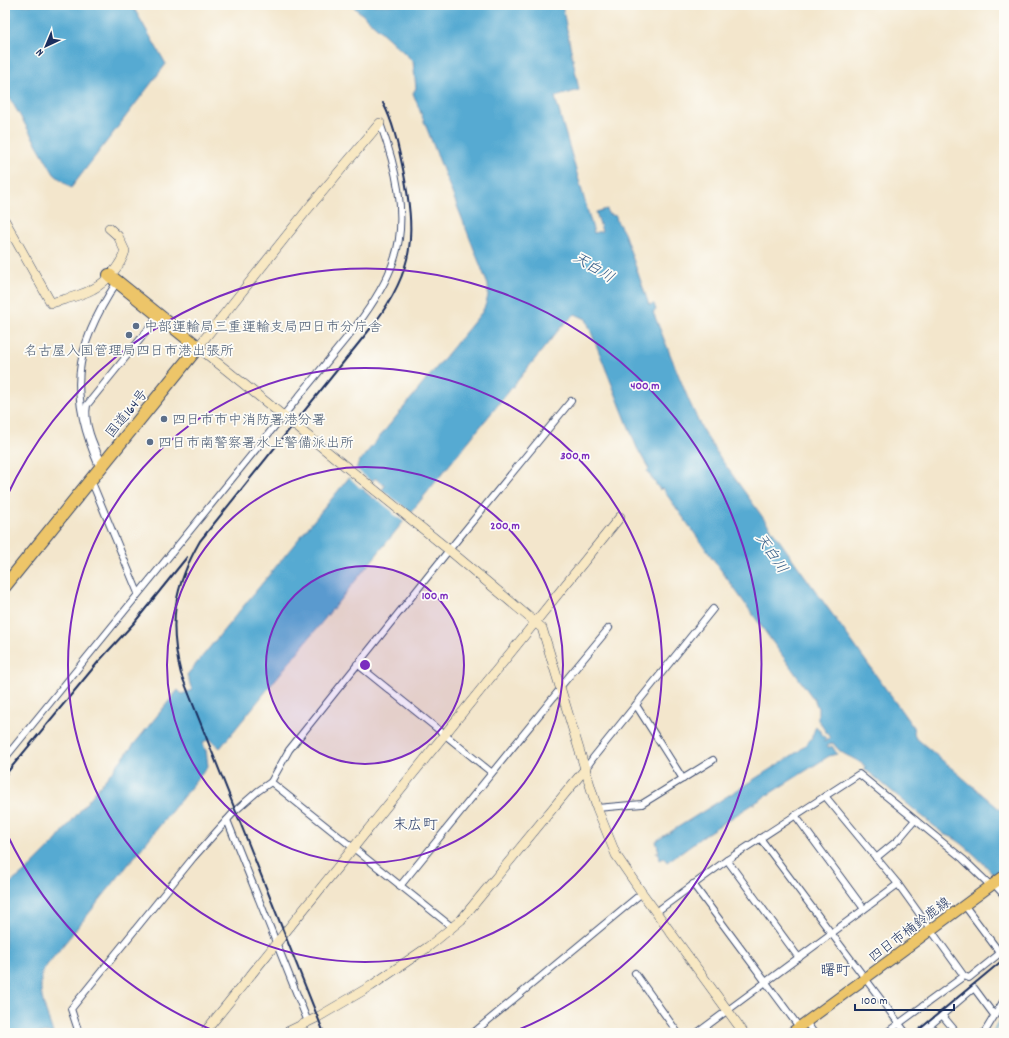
<svg xmlns="http://www.w3.org/2000/svg" width="1009" height="1038" font-family="Dekko,'Klee One',sans-serif">
  <style>
    .water { fill: #56aad2; stroke: #386c98; fill-rule: evenodd }
    .pier { fill: #f3e6cc }
    .lines { fill: none; stroke-linecap: round; stroke-linejoin: round }
    .stream { stroke: #56aad2; stroke-width: 2 }
    .street-casing { stroke: #3b4a6e; stroke-width: 8 }
    .secondary-casing { stroke: #3b4a6e; stroke-width: 10 }
    .primary-casing { stroke: #3b4a6e; stroke-width: 12 }
    .highway-casing { stroke: #3b4a6e; stroke-width: 14 }
    .street { stroke: #fff; stroke-width: 6 }
    .secondary { stroke: #f8e8c3; stroke-width: 9 }
    .primary { stroke: #edc569; stroke-width: 10 }
    .highway { stroke: #edc569; stroke-width: 12 }
    .rail { stroke: #1b2f5e; stroke-width: 2 }
    .ring { fill: none; stroke: #7b2cbf; stroke-width: 2 }
    .service-dot { fill: #5c6f8a; stroke: #fdfcf7; stroke-width: 1.5 }
    .labels { text-anchor: middle; stroke-width: 3.5; stroke-linejoin: round; paint-order: stroke }
    .service-label { font-size: 14px; fill: #4e5e75; stroke: #fdfcf7; text-anchor: start }
    .street-label { font-size: 14px; fill: #1b2f5e; stroke: #fdfcf7 }
    .water-label { font-size: 15px; font-style: italic; fill: #305a87; stroke: #fdfcf7 }
    .neighbourhood-label { font-size: 15px; fill: #1b2f5e; stroke: #fdfcf7 }
    .centre { fill: #7b2cbf; stroke: #fdfcf7; stroke-width: 2 }
    .ring-label { font-size: 12px; text-anchor: middle; font-weight: bold; fill: #7b2cbf; stroke: #fdfcf7; stroke-width: 3.5; stroke-linejoin: round; paint-order: stroke }
  </style>
  <rect width="100%" height="100%" fill="#fdfcf7"/>
  <filter id="ink" filterUnits="userSpaceOnUse"><feTurbulence type="fractalNoise" baseFrequency=".025" numOctaves="2"/><feDisplacementMap in="SourceGraphic" scale="8" xChannelSelector="R" yChannelSelector="G"/><feConvolveMatrix kernelMatrix="1 2 1 2 8 2 1 2 1" color-interpolation-filters="sRGB"/></filter>
  <filter id="wash" filterUnits="userSpaceOnUse"><feTurbulence type="fractalNoise" baseFrequency=".012" numOctaves="4" result="noise"/><feDisplacementMap in="SourceGraphic" scale="16" xChannelSelector="R" yChannelSelector="G"/><feGaussianBlur stdDeviation="0.9" result="paint"/><feColorMatrix in="noise" values="0 0 0 0 0 0 0 0 0 0 0 0 0 0 0 0 0 1.4 0 .05"/><feComposite in="paint" operator="in"/></filter>
  <g filter="url(#wash)">
    <rect width="100%" height="100%" fill="#f3e6cc"/>
    <!-- water -->
    <g class="water">
      <path d="M5,5H132L166,64L71,188L54,174L5,90Z"/>
      <path d="M352,5H562L579,90L555,97L594,233L602,231L596,212L607,209L608,214L616,216L617,221L624,233L649,305L654,304L656,310L653,312L689,401L703,431L721,459L913,727L915,737L1004,813V885C992,873 960,836 945,835L865,769V766C852,755 842,757 833,743L827,746L828,748L832,746L837,754L829,756L706,834L667,862L664,858L660,860L659,854L656,853L659,852L656,841L799,751L811,739L816,726L826,739L823,741L824,742L830,738L818,720V708L815,701L662,488L660,490L647,471L649,469L637,448L586,319L575,314L561,327L220,748L210,739L203,742L205,750H206L208,766L43,970C36,991 47,1013 53,1033H5V886C24,875 38,859 53,844L178,690L182,694L192,690L187,675L356,469L359,462L482,312C487,303 489,295 488,285L413,93L416,88L413,61ZM375,478L385,486L374,499L364,491Z"/>
    </g>
    <!-- pier -->
    <path class="pier" d="M355,468L373,483L367,491L374,496L380,488L413,514L406,523L394,515L392,511L361,487L360,488L347,475Z"/>
    <g class="lines">
      <!-- stream -->
      <path class="stream" d="M993,1033L1004,1013"/>
    </g>
  </g>
  <g filter="url(#ink)">
    <g class="lines">
      <!-- street casing -->
      <g class="street-casing">
        <g id="street">
          <path d="M103,465C95,448 83,424 87,405L159,316"/>
          <path d="M100,469C68,395 72,350 117,282"/>
          <path d="M91,480L138,593"/>
          <path d="M357,664L491,772"/>
          <path d="M561,686L609,628"/>
          <path d="M636,705L683,779"/>
          <path d="M5,758L357,325C372,305 386,284 394,260C409,216 395,164 380,123"/>
          <path d="M586,768L593,758L713,609"/>
          <path d="M271,782L452,927"/>
          <path d="M825,796L898,884L964,976L969,978L1004,950"/>
          <path d="M597,808L642,804L713,760"/>
          <path d="M795,815L864,909"/>
          <path d="M227,820L308,1022"/>
          <path d="M760,838L906,1033"/>
          <path d="M876,858L898,840L915,820"/>
          <path d="M727,860L799,958"/>
          <path d="M693,884L799,1027"/>
          <path d="M994,884L1004,895"/>
          <path d="M400,886L561,688"/>
          <path d="M965,906L1000,953"/>
          <path d="M656,912L727,860L859,774L963,859L991,886"/>
          <path d="M635,973L678,1033"/>
          <path d="M942,1015L957,1033"/>
          <path d="M806,1022L814,1033"/>
          <path d="M79,1033L71,1009L193,858L235,811L258,791L271,782L289,750L449,550L571,401"/>
          <path d="M473,1033L642,893"/>
          <path d="M697,1033L898,884"/>
          <path d="M886,1033L964,976"/>
          <path d="M921,1033L974,988L994,1015"/>
          <path d="M984,1033L1004,1000"/>
        </g>
      </g>
      <!-- secondary casing -->
      <g class="secondary-casing">
        <g id="secondary">
          <path d="M380,123L307,210L198,347L449,550L542,628L597,808L616,855L642,893L744,1033"/>
          <path d="M5,221L51,303C65,299 81,296 93,289C107,282 121,265 125,251L118,236L109,228"/>
          <path d="M204,1033L620,517"/>
          <path d="M285,1033L318,1017L371,986L428,947L461,920L586,768"/>
        </g>
      </g>
      <!-- primary casing -->
      <g class="primary-casing">
        <path id="primary" d="M791,1033L1004,876"/>
      </g>
      <!-- highway casing -->
      <g class="highway-casing">
        <path id="highway" d="M5,586L198,347L109,275"/>
      </g>
      <!-- street -->
      <use href="#street" class="street"/>
      <!-- secondary -->
      <use href="#secondary" class="secondary"/>
      <!-- primary -->
      <use href="#primary" class="primary"/>
      <!-- highway -->
      <use href="#highway" class="highway"/>
      <!-- rail -->
      <g class="rail">
        <path d="M5,775L99,661L134,623L187,557"/>
        <path d="M324,1033L181,674C168,623 174,586 200,541L374,324C415,269 416,235 403,169C398,146 394,124 383,103"/>
        <path d="M915,1033L1004,959"/>
      </g>
    </g>
  </g>
  <!-- distance rings -->
  <circle cx="365" cy="665" r="99" fill="#7b2cbf" fill-opacity=".12"/>
  <g class="ring">
    <circle cx="365" cy="665" r="99"/>
    <circle cx="365" cy="665" r="198"/>
    <circle cx="365" cy="665" r="297"/>
    <path d="M217 1032A396 396 0 0 1 6 832M6 498A396 396 0 1 1 513 1032"/>
  </g>
  <!-- markers -->
  <g class="service-dot">
    <circle cx="136" cy="326" r="4"/>
    <circle cx="129" cy="335" r="4"/>
    <circle cx="164" cy="419" r="4"/>
    <circle cx="150" cy="442" r="4"/>
  </g>
  <g class="labels">
    <!-- service labels -->
    <g class="service-label">
      <text x="144" y="331">中部運輸局三重運輸支局四日市分庁舎</text>
      <text x="129" y="355" text-anchor="middle">名古屋入国管理局四日市港出張所</text>
      <text x="172" y="424">四日市市中消防署港分署</text>
      <text x="158" y="447">四日市南警察署水上警備派出所</text>
    </g>
    <!-- street labels -->
    <g class="street-label">
      <text transform="translate(126 413) rotate(-51)" y="5">国道164号</text>
      <text transform="translate(909 929) rotate(-37)" y="5">四日市楠鈴鹿線</text>
    </g>
    <!-- water labels -->
    <g class="water-label">
      <text transform="translate(594 267) rotate(31)" y="5">天白川</text>
      <text transform="translate(772 553) rotate(56)" y="5">天白川</text>
    </g>
    <!-- neighbourhood labels -->
    <g class="neighbourhood-label">
      <text x="415" y="829">末広町</text>
      <text x="835" y="975">曙町</text>
    </g>
  </g>
  <circle cx="365" cy="665" r="6" class="centre"/>
  <g class="ring-label">
    <text x="645" y="389">400 m</text>
    <text x="575" y="459">300 m</text>
    <text x="505" y="529">200 m</text>
    <text x="435" y="599">100 m</text>
  </g>
  <!-- margin -->
  <rect width="1009" height="1038" fill="none" stroke="#fdfcf7" stroke-width="20"/>
  <!-- north arrow -->
  <g transform="translate(46 46) rotate(224)" stroke="#fdfcf7" stroke-width="3" paint-order="stroke">
  <path d="M0-3L7 15L0 10L-7 15Z" fill="#1b2f5e"/>
  <text y="-6" font-size="11" font-weight="bold" text-anchor="middle" fill="#1b2f5e">N</text>
  </g>
  <!-- scale -->
  <path d="M855 1004v6h99v-6" fill="none" stroke="#1b2f5e" stroke-width="2"/>
  <text x="861" y="1004" font-size="12" fill="#1b2f5e" stroke="#fdfcf7" stroke-width="3" paint-order="stroke">100 m</text>
</svg>
